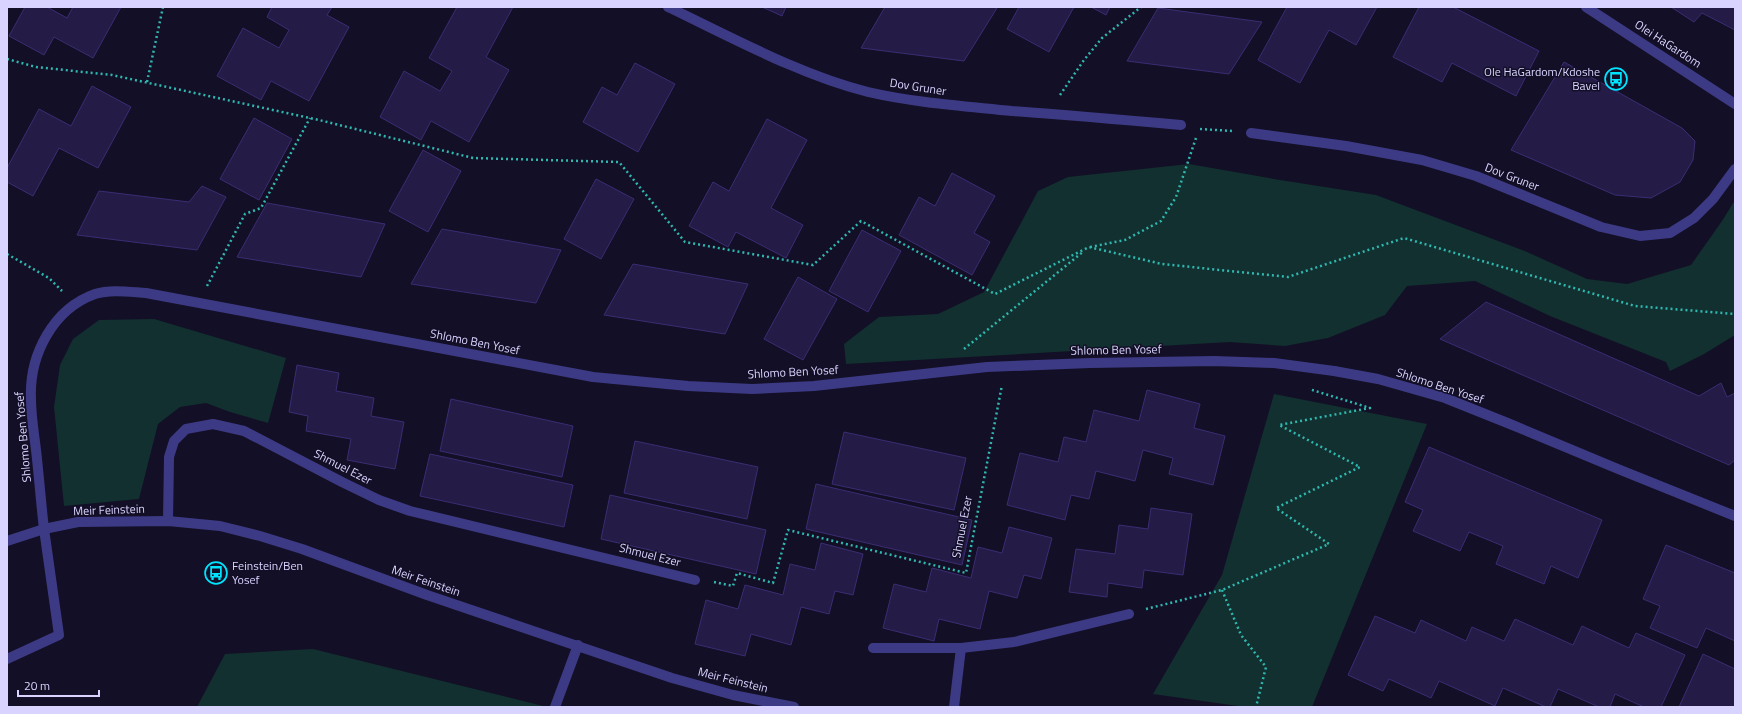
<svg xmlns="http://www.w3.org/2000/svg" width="1742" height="714" font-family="'Titillium Web',sans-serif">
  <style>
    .green { fill: #12302f }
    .building { fill: #241b47; stroke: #3b2d73 }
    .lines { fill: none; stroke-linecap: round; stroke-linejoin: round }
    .path { stroke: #2fb8b0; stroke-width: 2.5; stroke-dasharray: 2 3; stroke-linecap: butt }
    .service { stroke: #3d3a85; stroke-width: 10 }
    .pedestrian { stroke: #3d3a85; stroke-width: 10 }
    .minor { stroke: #3d3a85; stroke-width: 10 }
    .tertiary { stroke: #3d3a85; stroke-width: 10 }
    .labels { text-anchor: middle; stroke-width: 3; stroke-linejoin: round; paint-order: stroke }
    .street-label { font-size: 12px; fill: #d9d4ff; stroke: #130f26 }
    .poi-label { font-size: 12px; fill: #d9d4ff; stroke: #130f26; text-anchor: end }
  </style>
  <rect width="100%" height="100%" fill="#130f26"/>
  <!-- green -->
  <g class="green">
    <path d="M1189,164L1280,180L1376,195L1527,252L1587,279L1627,284L1691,265L1722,221L1735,200V335L1704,354L1670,371L1666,362L1550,316L1475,281L1407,286L1385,315L1328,338L1285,346L1230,342L846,364L844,344L879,317L938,314L984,292L1038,191L1068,177Z"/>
    <path d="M154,319L286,358L268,423L230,412L206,403L180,407L158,424L139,499L64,506L54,407L60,365L73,339L99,320Z"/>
    <path d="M1274,394L1427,424L1312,707H1245L1153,694L1222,575Z"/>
    <path d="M313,649L547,707H197L225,654Z"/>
  </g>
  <!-- building -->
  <g class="building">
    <path d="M25,7H47L67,18L73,7H121L93,58L54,37L44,55L9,36Z"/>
    <path d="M272,7H332L327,15L349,27L309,101L271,81L261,100L217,76L243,28L279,48L289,30L267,17Z"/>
    <path d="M457,7H513L486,57L509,70L469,142L431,121L421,140L380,117L404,71L440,91L452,71L429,58Z"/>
    <path d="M762,7H786L782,16Z"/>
    <path d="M885,7H990L997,8L964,61L861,48Z"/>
    <path d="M1019,7H1074L1049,52L1007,29Z"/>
    <path d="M1091,7H1110L1106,15Z"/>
    <path d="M1287,7H1377L1356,45L1329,30L1300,83L1258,60Z"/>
    <path d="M1419,7H1453L1539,51L1516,96L1452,63L1442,82L1393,57Z"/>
    <path d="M1671,7H1735V30L1702,13L1694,22Z"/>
    <path d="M1158,8L1262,22L1229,74L1127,61Z"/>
    <path d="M1564,62L1682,128L1695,141L1693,160L1680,182L1651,198L1615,195L1511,150Z"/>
    <path d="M635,63L675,84L638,152L583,122L602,87L617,95Z"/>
    <path d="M92,86L131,107L98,168L59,148L33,196L7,182V168L39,109L71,126Z"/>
    <path d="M254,118L292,139L259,200L220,179Z"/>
    <path d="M767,119L807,140L771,208L803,225L786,258L736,232L728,247L689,226L713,182L729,191Z"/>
    <path d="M423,150L461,171L428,232L389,211Z"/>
    <path d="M952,173L995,196L974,233L990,242L972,275L899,235L919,197L935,206Z"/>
    <path d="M596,179L634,199L601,259L564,239Z"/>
    <path d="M202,186L226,197L197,250L77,235L99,191L189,202Z"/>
    <path d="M267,203L385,224L361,277L237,257Z"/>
    <path d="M442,229L561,250L536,303L411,284Z"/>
    <path d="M862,230L901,251L868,312L829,291Z"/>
    <path d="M633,264L748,284L725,334L604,315Z"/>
    <path d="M798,277L837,299L803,360L764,339Z"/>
    <path d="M1486,302L1699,396L1721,383L1727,397L1735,393V460L1729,465L1440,339Z"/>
    <path d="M297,365L339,373L336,391L374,398L371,416L404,422L395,469L347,460L351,439L306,431L308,416L289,412Z"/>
    <path d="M1147,390L1200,404L1194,428L1225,436L1213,485L1169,474L1173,458L1143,450L1135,481L1096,471L1089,499L1071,495L1065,520L1007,505L1020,453L1058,462L1064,437L1086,442L1094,410L1139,421Z"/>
    <path d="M451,399L573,426L562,477L440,451Z"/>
    <path d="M844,432L966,458L954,510L832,484Z"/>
    <path d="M635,441L758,467L747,519L624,493Z"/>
    <path d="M1429,447L1602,520L1578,578L1551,566L1544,584L1496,564L1503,546L1469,532L1460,551L1413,531L1423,510L1405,502Z"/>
    <path d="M430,454L573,485L564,527L420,496Z"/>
    <path d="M816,484L972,520L962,565L806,529Z"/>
    <path d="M610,495L766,530L756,574L601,539Z"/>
    <path d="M1151,508L1192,514L1183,575L1144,570L1142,588L1108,583L1107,597L1069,592L1076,549L1115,554L1119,525L1148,529Z"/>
    <path d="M1009,527L1052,538L1041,579L1024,575L1017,598L989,591L980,629L939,619L934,641L883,628L894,584L926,592L932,568L971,578L978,547L1002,553Z"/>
    <path d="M821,543L863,554L853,595L835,591L829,614L801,607L791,645L751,634L745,656L695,644L706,600L738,609L745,585L783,595L790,564L815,570Z"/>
    <path d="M1666,545L1735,573V641L1706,628L1697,648L1650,628L1660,606L1643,599Z"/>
    <path d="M1375,616L1415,633L1421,620L1466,641L1472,627L1504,641L1515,619L1573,645L1582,626L1629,648L1636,633L1685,655L1661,707H1644L1615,694L1610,707H1599L1558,689L1550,707H1546L1503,688L1495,706L1439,681L1431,698L1389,679L1383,691L1348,675Z"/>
    <path d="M1703,654L1735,669V707H1679Z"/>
  </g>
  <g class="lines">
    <!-- path -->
    <g class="path">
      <path d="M7,59L36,67L112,75L319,120L473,158L619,162L685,242L813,265L861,221L995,294L1089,247L1162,264L1288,277L1404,238L1635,306L1735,314"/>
      <path d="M147,82L163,7"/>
      <path d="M1060,95L1084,60L1102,38L1141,7"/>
      <path d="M1200,129L1232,131"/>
      <path d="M1090,247L1125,240L1161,221L1176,197L1196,138"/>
      <path d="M7,254L49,278L62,291"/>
      <path d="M207,286L245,214L261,208L310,118"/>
      <path d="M964,349L1084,251"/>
      <path d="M714,582L733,586L737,573L773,583L788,530L966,573L1002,385"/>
      <path d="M1222,590L1241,635L1266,667L1256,707"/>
      <path d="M1146,609L1222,590L1329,544L1276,508L1360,467L1279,425L1370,408L1309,389"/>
    </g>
    <!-- service -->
    <g class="service">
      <path d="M873,648H961L1014,642L1129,614"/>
      <path d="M7,659L59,635L44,529"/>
      <path d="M555,707L578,645"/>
      <path d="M954,707L961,648"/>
    </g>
    <!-- pedestrian -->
    <path class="pedestrian" d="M1274,363L1334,371"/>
    <!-- minor -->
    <g class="minor">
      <path d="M668,7C731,37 800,75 868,92C916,103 964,106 1012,111C1068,115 1125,120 1181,125"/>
      <path d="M1251,133L1346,146L1422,160L1476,176L1601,227L1640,236L1670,233L1694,218L1713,199L1735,169"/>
      <path d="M1334,371L1378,379L1445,398L1510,424L1618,469L1735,516"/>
      <path d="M168,521L169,457L174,441L186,429L213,424L244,431L342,482L379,500L410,511L695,580"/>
      <path d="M44,529C41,503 39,476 36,450C34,433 31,416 31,399C29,355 53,309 95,294C111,289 130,292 146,293L593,377L688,386L752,389L814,386L987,367L1090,363L1214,361L1274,363"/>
    </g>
    <!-- tertiary -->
    <g class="tertiary">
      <path d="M1586,7L1735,104"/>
      <path d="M7,541L44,529L78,522L168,521L220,526L260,536L302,549L427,595L672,678L733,695L794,707"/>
    </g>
  </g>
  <!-- icons -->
  <defs>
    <g id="bus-ring" transform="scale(1.15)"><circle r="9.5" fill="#130f26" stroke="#00e5ff" stroke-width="1.5"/><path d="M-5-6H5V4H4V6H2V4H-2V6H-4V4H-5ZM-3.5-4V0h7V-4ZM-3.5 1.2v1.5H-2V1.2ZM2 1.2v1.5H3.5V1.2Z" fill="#00e5ff"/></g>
  </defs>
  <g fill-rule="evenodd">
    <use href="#bus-ring" x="1616" y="79"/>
    <use href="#bus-ring" x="216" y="573"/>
  </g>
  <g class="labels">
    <!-- street labels -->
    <g class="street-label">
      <text transform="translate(1668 44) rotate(33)" y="4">Olei HaGardom</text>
      <text transform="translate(918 87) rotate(9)" y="4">Dov Gruner</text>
      <text transform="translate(1512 177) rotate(21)" y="4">Dov Gruner</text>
      <text transform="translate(475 342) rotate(11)" y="4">Shlomo Ben Yosef</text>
      <text transform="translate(1116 350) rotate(-1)" y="4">Shlomo Ben Yosef</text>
      <text transform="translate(793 372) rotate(-3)" y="4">Shlomo Ben Yosef</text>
      <text transform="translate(1440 386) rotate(18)" y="4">Shlomo Ben Yosef</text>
      <text transform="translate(23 437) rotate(-95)" y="4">Shlomo Ben Yosef</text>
      <text transform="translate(343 467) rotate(27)" y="4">Shmuel Ezer</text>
      <text transform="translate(109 510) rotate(-2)" y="4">Meir Feinstein</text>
      <text transform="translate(962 527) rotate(-79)" y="4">Shmuel Ezer</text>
      <text transform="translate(650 555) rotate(14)" y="4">Shmuel Ezer</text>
      <text transform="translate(426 581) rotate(19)" y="4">Meir Feinstein</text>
      <text transform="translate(733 680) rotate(14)" y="4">Meir Feinstein</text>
    </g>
    <!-- poi labels -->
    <g class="poi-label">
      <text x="1600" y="76">Ole HaGardom/Kdoshe<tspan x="1600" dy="14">Bavel</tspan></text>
      <text x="232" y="570" text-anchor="start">Feinstein/Ben<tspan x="232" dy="14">Yosef</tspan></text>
    </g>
  </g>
  <!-- border -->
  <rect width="1742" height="714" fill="none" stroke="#d9d4ff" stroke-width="16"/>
  <!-- scale -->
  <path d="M18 690v6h81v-6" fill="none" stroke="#d9d4ff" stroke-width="2"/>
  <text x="24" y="690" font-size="12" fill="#d9d4ff" stroke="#130f26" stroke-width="3" paint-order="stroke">20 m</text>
</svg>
